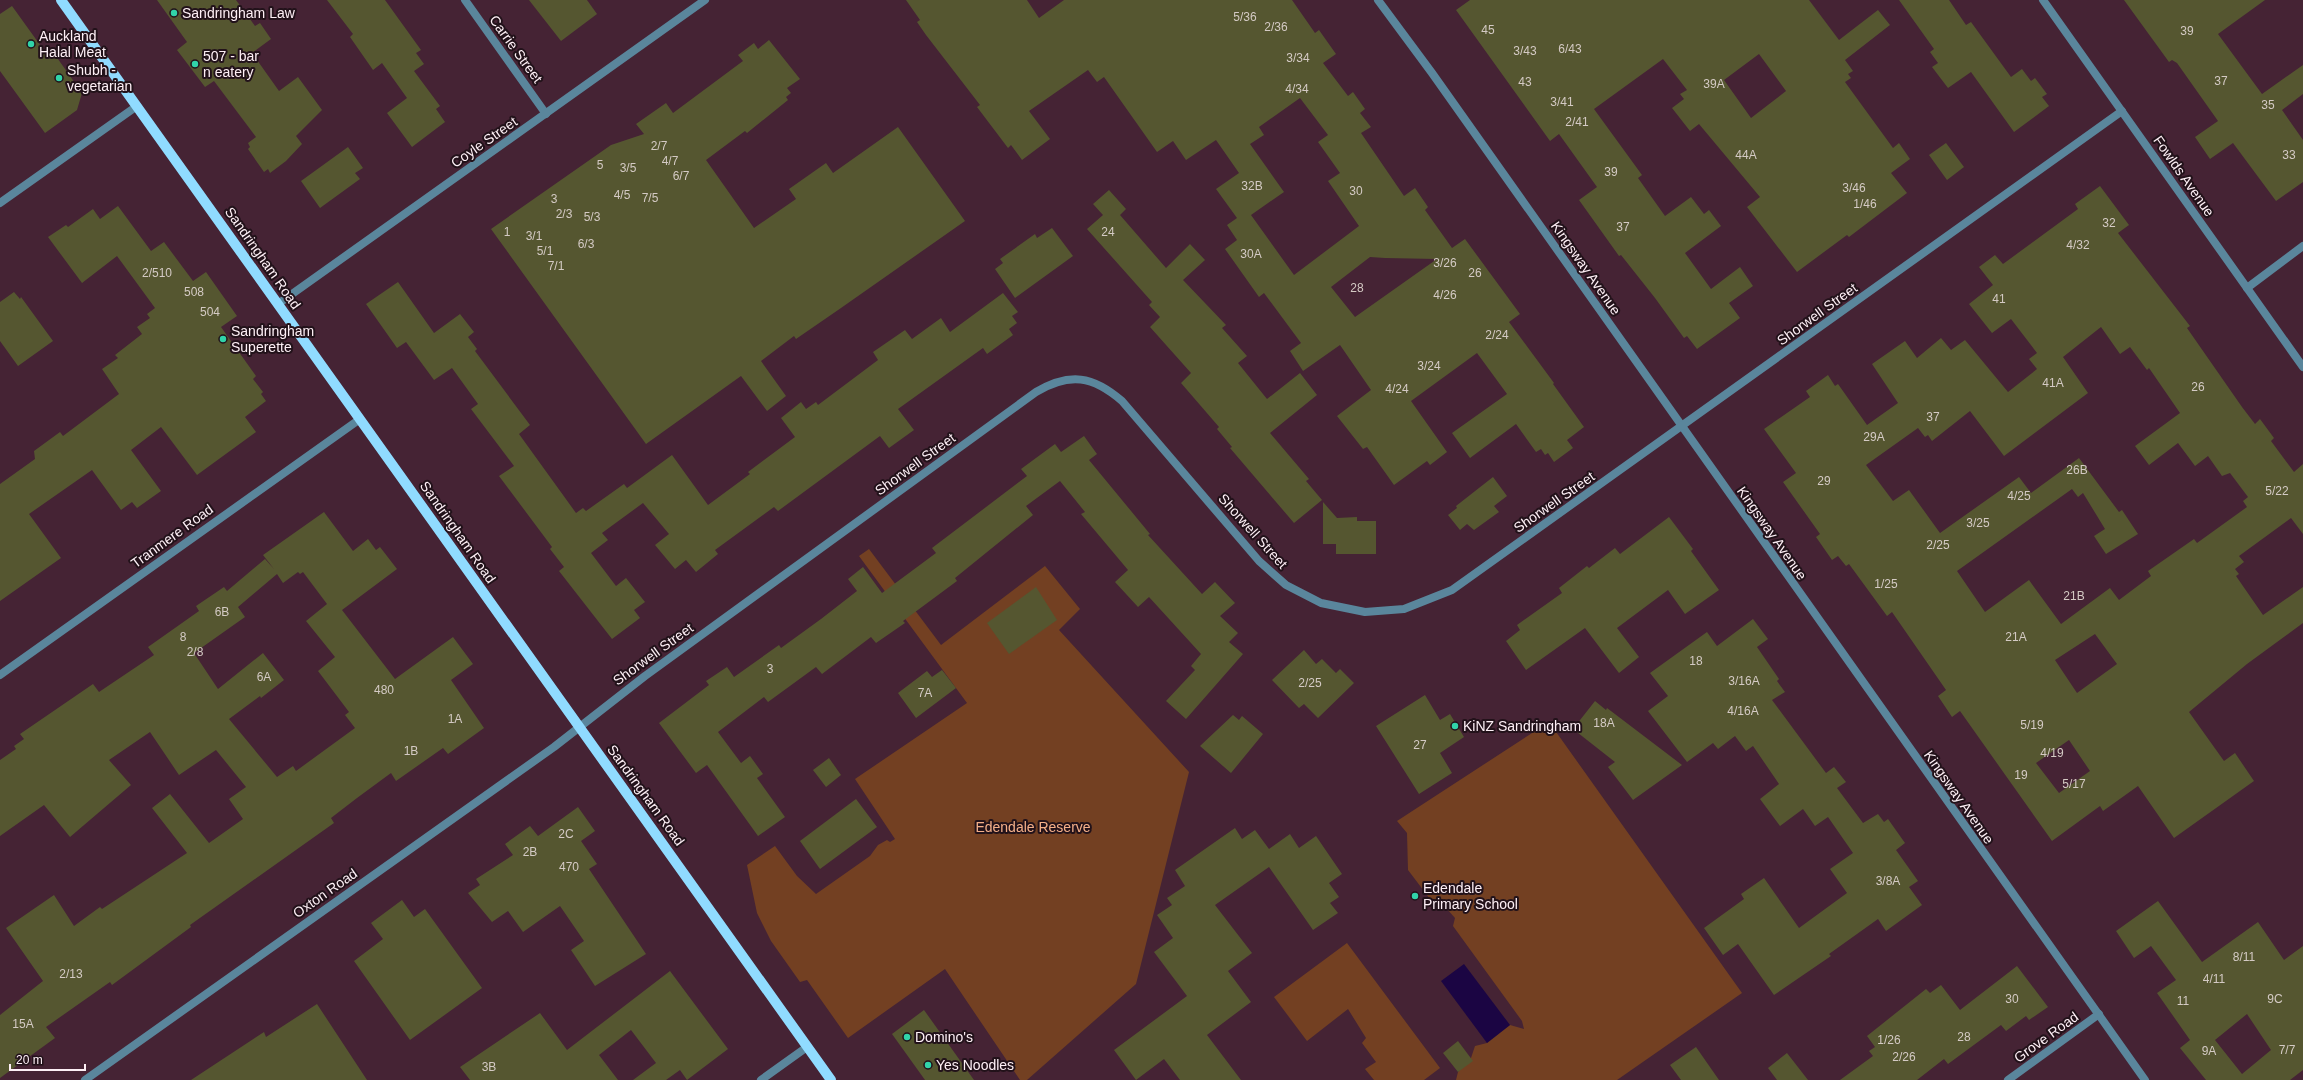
<svg xmlns="http://www.w3.org/2000/svg" width="2303" height="1080" font-family="Helvetica,sans-serif">
  <style>
    .green { fill: #734022 }
    .water { fill: #1b0543 }
    .building { fill: #555630; fill-rule: evenodd }
    .lines { fill: none; stroke-linecap: round; stroke-linejoin: round }
    .minor { stroke: #5a869c; stroke-width: 8 }
    .tertiary { stroke: #5a869c; stroke-width: 8 }
    .primary { stroke: #90dbff; stroke-width: 10 }
    .poi-dot { fill: #31d4a9; stroke: #22121a; stroke-width: 1.5 }
    .labels { text-anchor: middle; stroke-width: 4; stroke-linejoin: round; paint-order: stroke }
    .number-label { font-size: 12px; fill: #d4cac4 }
    .poi-label { font-size: 14px; fill: #fef0f6; stroke: #22121a; text-anchor: start }
    .street-label { font-size: 14px; fill: #fef0f6; stroke: #22121a }
    .park-label { font-size: 14px; fill: #f5b089; stroke: #22121a }
  </style>
  <rect width="100%" height="100%" fill="#452334"/>
  <!-- green -->
  <g class="green">
    <path d="M869,549L941,645L1045,566L1080,609L1059,630L1189,772L1136,984L1027,1080H1020L945,969L848,1038L807,980L800,982L771,941L757,913L747,865L775,846L797,876L816,894L870,856L878,845L887,840L890,842L895,839L855,779L967,703L859,556Z"/>
    <path d="M1549,722L1742,993L1617,1080H1456L1458,1072L1471,1058L1475,1046L1487,1043L1510,1025L1524,1029L1522,1021L1453,926L1455,918L1439,900L1430,899L1408,870L1407,833L1397,821Z"/>
    <path d="M1347,943L1440,1068L1424,1080H1374L1365,1069L1376,1062L1362,1043L1366,1038L1348,1009L1307,1041L1274,997Z"/>
  </g>
  <!-- water -->
  <path class="water" d="M1464,964L1510,1025L1487,1043L1441,981Z"/>
  <!-- building -->
  <g class="building">
    <path d="M157,0H236L255,26L260,23L271,39L252,53L279,91L298,77L322,110L296,136L302,144L286,161L270,173L268,169L264,172L248,149L250,147L248,143L256,137L214,81L205,87L177,50L187,42Z"/>
    <path d="M327,0H385L421,50L416,53L424,64L414,71L440,106L436,109L445,122L412,147L387,113L407,98L382,63L373,70L350,37L353,34Z"/>
    <path d="M529,0H587L597,14L561,41Z"/>
    <path d="M906,0H1027L1039,18L1064,0H1292L1315,33L1319,30L1336,54L1323,63L1348,96L1353,92L1365,109L1360,113L1371,127L1361,133L1404,196L1415,188L1428,207L1425,210L1452,248L1465,239L1520,314L1509,322L1554,383L1553,384L1584,427L1567,440L1573,448L1554,462L1548,453L1545,455L1541,449L1536,452L1516,424L1470,458L1452,433L1507,394L1477,353L1411,401L1447,452L1430,465L1427,461L1394,485L1367,447L1363,449L1337,416L1371,390L1340,345L1303,371L1290,351L1301,343L1264,293L1259,297L1225,249L1237,240L1227,225L1237,218L1216,189L1239,173L1216,140L1186,160L1173,141L1157,152L1104,77L1097,82L1088,70L1029,111L1050,139L1022,160L1011,145L1008,148L977,107L980,105L926,35L917,22L920,20ZM1300,98L1328,135L1318,142L1340,173L1328,181L1359,226L1294,275L1251,215L1284,192L1250,144L1264,135L1259,127ZM1370,257L1385,258L1437,259L1355,317L1331,287Z"/>
    <path d="M1470,0H1809L1839,40L1878,10L1890,25L1845,60L1853,71L1848,74L1851,78L1845,82L1893,148L1899,143L1910,159L1891,173L1907,193L1849,237L1847,235L1797,272L1747,207L1760,197L1699,124L1690,131L1672,108L1684,99L1680,94L1687,90L1663,59L1594,109L1642,175L1638,178L1665,216L1691,197L1704,214L1709,210L1721,226L1685,253L1711,289L1740,267L1753,286L1729,303L1740,318L1697,349L1687,336L1684,338L1655,298L1621,255L1619,256L1579,200L1597,187L1559,134L1550,141L1456,10ZM1759,54L1786,91L1751,118L1724,80Z"/>
    <path d="M1899,0H1949L1966,25L1971,22L2011,77L2022,69L2031,81L2035,78L2047,94L2042,97L2049,106L2014,132L1971,72L1948,88L1932,67L1938,63L1930,52L1934,49Z"/>
    <path d="M2124,0H2265L2218,34L2262,94L2303,65V94L2282,110L2303,140V182L2276,201L2233,143L2210,159L2195,137L2218,121L2177,63L2172,60L2169,62Z"/>
    <path d="M12,6L48,56L53,52L82,93L77,110L45,133L0,71V14Z"/>
    <path d="M769,40L800,79L787,88L791,93L786,97L788,100L747,133L745,131L706,160L754,228L796,199L789,189L826,163L833,173L898,127L965,221L841,308L796,339L794,336L761,361L786,396L767,411L741,376L646,444L491,229L611,145L644,134L636,124L666,103L673,113L743,61L738,55L754,43L758,49Z"/>
    <path d="M1946,143L1964,167L1947,180L1929,155Z"/>
    <path d="M348,147L363,168L355,173L360,179L320,208L301,181Z"/>
    <path d="M2100,186L2129,225L2118,233L2190,326L2187,328L2242,407L2255,424L2260,419L2274,438L2271,441L2294,472L2303,464V534L2291,518L2239,556L2244,562L2235,569L2239,574L2236,576L2263,615L2303,587V623L2247,664L2189,712L2224,761L2235,753L2254,781L2174,838L2138,786L2103,811L2100,806L2052,841L1960,711L1952,717L1938,696L1946,690L1892,612L1887,616L1849,564L1846,566L1838,556L1832,560L1816,537L1820,534L1783,482L1796,473L1764,429L1810,397L1806,391L1828,375L1835,386L1838,384L1867,425L1898,403L1872,364L1905,341L1917,358L1941,338L1951,350L1965,340L2008,392L2037,369L2029,359L2037,353L2011,319L1992,333L1969,304L1993,285L1979,267L1995,255L2003,264L2078,209L2075,204ZM2101,327L2120,354L2130,347L2147,370L2149,368L2180,413L2135,446L2149,465L2178,443L2195,466L2208,456L2222,476L2230,473L2248,497L2243,501L2247,507L2197,543L2194,539L2148,571L2151,576L2119,600L2110,588L2061,624L2029,580L1985,612L1957,571L2072,489L2078,497L2083,493L2105,529L2094,536L2106,554L2138,534L2122,510L2119,512L2079,458L2031,493L2019,477L1940,533L1909,490L1893,501L1866,465L1918,428L1925,437L1928,435L1932,441L1970,411L2004,456L2088,393L2063,357ZM2095,634L2117,664L2077,693L2055,660ZM2069,740L2090,771L2059,793L2036,763Z"/>
    <path d="M1109,190L1126,209L1120,215L1166,268L1190,244L1205,260L1183,280L1226,325L1222,328L1247,356L1238,363L1267,399L1300,373L1317,395L1270,433L1309,479L1306,481L1322,500L1294,523L1230,448L1232,447L1217,429L1219,427L1181,383L1191,373L1150,327L1160,317L1149,305L1152,302L1087,229L1103,215L1093,204Z"/>
    <path d="M118,206L151,251L164,242L193,281L206,272L237,316L221,327L256,376L253,379L263,392L261,394L266,401L245,417L256,432L197,475L161,427L131,450L161,491L137,508L132,502L121,510L92,470L29,514L61,558L0,601V484L35,459L34,451L60,432L63,436L119,394L102,369L118,358L115,355L142,334L137,327L150,318L147,314L155,308L117,256L82,283L48,237L66,225L68,227L93,209L100,219Z"/>
    <path d="M1052,228L1073,256L1015,298L995,269L1003,263L1000,259L1035,234L1037,238Z"/>
    <path d="M398,282L434,333L460,314L474,332L468,337L477,349L475,351L530,425L519,434L576,513L583,508L586,511L624,484L627,488L672,455L708,505L750,474L748,472L795,437L781,418L801,402L806,409L816,402L818,405L878,360L873,352L905,330L912,339L941,318L950,332L1003,293L1018,312L1012,316L1017,323L1009,329L1013,335L987,354L983,348L898,409L914,430L889,448L880,436L778,511L774,507L715,550L718,554L696,572L686,560L675,569L655,545L669,534L643,503L602,533L608,540L591,553L616,586L626,578L645,602L634,610L640,618L612,639L559,571L564,567L550,549L552,547L499,476L514,466L471,409L478,404L452,368L434,380L406,342L397,348L366,304Z"/>
    <path d="M14,292L20,299L21,297L53,341L18,366L0,341V302Z"/>
    <path d="M1084,436L1097,454L1089,460L1150,534L1148,535L1202,594L1215,582L1235,603L1220,616L1238,633L1229,642L1243,654L1186,719L1166,701L1195,670L1191,666L1201,654L1149,597L1138,607L1115,582L1128,570L1081,514L1085,512L1060,481L1026,506L1033,515L955,578L957,581L903,621L905,623L876,643L871,637L822,674L816,667L768,702L764,697L718,732L741,763L750,756L763,774L757,778L785,817L758,836L707,765L696,773L659,723L709,685L706,681L727,667L734,677L779,645L781,648L821,619L857,591L848,579L863,567L882,593L936,553L932,548L1027,476L1021,469L1055,444L1061,452Z"/>
    <path d="M1493,477L1507,496L1494,506L1499,512L1474,530L1467,524L1460,530L1448,515L1457,508L1456,506Z"/>
    <path d="M1323,502L1337,518L1357,517V521H1376V554H1336V544H1323Z"/>
    <path d="M324,512L353,551L368,539L376,550L380,547L397,569L342,610L395,679L453,637L473,664L451,680L484,728L448,754L443,748L396,781L391,773L357,798L331,818L334,823L190,925L191,927L112,985L110,982L46,1027L55,1038L0,1078V1015L43,981L6,928L54,895L74,926L100,907L102,909L187,853L152,808L170,794L209,843L243,819L229,799L246,787L216,750L179,775L150,732L109,760L131,785L70,837L44,805L0,836V760L16,749L14,746L24,739L20,734L93,684L99,692L154,655L148,647L199,611L196,606L224,587L227,591L265,559L274,569L263,555ZM298,572L300,574L303,572L327,604L306,621L335,657L318,671L349,712L345,715L355,728L296,771L293,766L277,777L229,719L260,696L261,698L284,680L263,653L218,689L194,653L245,617L238,607L277,574L283,583Z"/>
    <path d="M1669,517L1693,549L1691,551L1719,590L1685,614L1668,590L1617,628L1639,657L1619,673L1585,628L1526,670L1506,641L1520,630L1517,625L1562,593L1559,588L1587,566L1589,568L1615,548L1620,554Z"/>
    <path d="M1036,587L1057,620L1009,654L987,623Z"/>
    <path d="M1753,619L1768,639L1757,647L1779,679L1777,681L1785,692L1772,700L1826,773L1834,767L1846,782L1837,788L1863,823L1878,814L1884,822L1888,819L1905,843L1896,850L1918,881L1909,887L1922,905L1886,931L1878,919L1829,954L1831,956L1774,995L1738,944L1723,955L1704,928L1744,899L1741,894L1764,878L1799,928L1847,893L1830,869L1853,853L1828,817L1815,826L1803,809L1780,826L1760,799L1779,784L1753,746L1746,751L1735,736L1718,749L1713,743L1687,762L1648,711L1668,696L1650,673L1707,632L1717,646Z"/>
    <path d="M1304,650L1316,664L1322,659L1336,673L1340,669L1354,683L1318,718L1304,704L1299,708L1272,680Z"/>
    <path d="M942,670L956,688L916,718L898,693L927,671L932,677Z"/>
    <path d="M1425,695L1440,720L1450,714L1464,737L1440,753L1452,773L1419,794L1376,726Z"/>
    <path d="M1595,701L1606,710L1607,708L1682,765L1633,800L1608,767L1615,762L1573,729Z"/>
    <path d="M1233,715L1239,720L1242,716L1263,734L1231,773L1200,746Z"/>
    <path d="M829,758L841,775L826,787L813,770Z"/>
    <path d="M856,799L877,827L820,869L800,841Z"/>
    <path d="M578,807L595,831L581,841L597,864L589,869L646,954L595,986L571,950L584,941L560,906L523,932L508,911L492,922L468,893L480,885L476,879L513,855L505,844L530,826L538,836Z"/>
    <path d="M1235,828L1242,839L1255,830L1269,849L1290,834L1299,848L1316,836L1342,874L1329,883L1339,897L1330,903L1338,913L1313,930L1269,867L1215,905L1252,953L1228,971L1251,1002L1207,1035L1241,1080H1180L1164,1059L1136,1080L1114,1050L1187,996L1154,952L1173,938L1157,915L1172,905L1167,898L1185,886L1175,870Z"/>
    <path d="M402,900L414,917L425,909L482,988L410,1040L354,961L383,939L371,923Z"/>
    <path d="M2158,901L2202,962L2258,922L2284,960L2303,946V1070L2290,1080H2206L2180,1048L2190,1040L2157,993L2176,980L2151,946L2134,958L2116,931ZM2247,1014L2271,1050L2242,1074L2215,1040Z"/>
    <path d="M2017,966L2048,1007L2029,1020L2026,1016L2006,1031L2001,1025L1948,1064L1944,1059L1917,1080H1840L1873,1056L1869,1051L1875,1047L1867,1036L1926,989L1930,993L1941,985L1960,1010Z"/>
    <path d="M670,971L728,1049L687,1080L680,1070L666,1080H633L656,1063L631,1030L599,1055L618,1080H470L460,1067L540,1013L567,1050Z"/>
    <path d="M317,1004L367,1080H191L264,1032L266,1037Z"/>
    <path d="M924,1010L974,1080H925L892,1034Z"/>
    <path d="M1458,1041L1473,1061L1458,1072L1443,1053Z"/>
    <path d="M1696,1047L1719,1080H1681L1670,1065Z"/>
    <path d="M1787,1053L1808,1080H1777L1768,1068Z"/>
  </g>
  <g class="lines">
    <!-- minor -->
    <g class="minor">
      <path d="M465,0L546,114"/>
      <path d="M1378,0L1432,73L2145,1080"/>
      <path d="M0,203L137,106"/>
      <path d="M2247,288L2303,246"/>
      <path d="M278,304L705,0"/>
      <path d="M0,675L360,419"/>
      <path d="M85,1080L554,747L645,676L1036,392C1070,372 1093,376 1122,401L1259,561L1286,585L1321,603L1365,612L1404,609L1452,590L2122,111"/>
      <path d="M761,1080L807,1047"/>
      <path d="M2008,1080L2099,1014"/>
    </g>
    <!-- tertiary -->
    <path class="tertiary" d="M2043,0L2303,367"/>
    <!-- primary -->
    <path class="primary" d="M61,0L831,1080"/>
  </g>
  <!-- markers -->
  <g class="poi-dot">
    <circle cx="174" cy="13" r="4"/>
    <circle cx="31" cy="44" r="4"/>
    <circle cx="195" cy="64" r="4"/>
    <circle cx="59" cy="78" r="4"/>
    <circle cx="223" cy="339" r="4"/>
    <circle cx="1455" cy="726" r="4"/>
    <circle cx="1415" cy="896" r="4"/>
    <circle cx="907" cy="1037" r="4"/>
    <circle cx="928" cy="1065" r="4"/>
  </g>
  <g class="labels">
    <!-- number labels -->
    <g class="number-label">
      <text x="1245" y="21">5/36</text>
      <text x="1276" y="31">2/36</text>
      <text x="1488" y="34">45</text>
      <text x="2187" y="35">39</text>
      <text x="1570" y="53">6/43</text>
      <text x="1525" y="55">3/43</text>
      <text x="1298" y="62">3/34</text>
      <text x="2221" y="85">37</text>
      <text x="1525" y="86">43</text>
      <text x="1714" y="88">39A</text>
      <text x="1297" y="93">4/34</text>
      <text x="1562" y="106">3/41</text>
      <text x="2268" y="109">35</text>
      <text x="1577" y="126">2/41</text>
      <text x="659" y="150">2/7</text>
      <text x="1746" y="159">44A</text>
      <text x="2289" y="159">33</text>
      <text x="670" y="165">4/7</text>
      <text x="600" y="169">5</text>
      <text x="628" y="172">3/5</text>
      <text x="1611" y="176">39</text>
      <text x="681" y="180">6/7</text>
      <text x="1252" y="190">32B</text>
      <text x="1854" y="192">3/46</text>
      <text x="1356" y="195">30</text>
      <text x="622" y="199">4/5</text>
      <text x="650" y="202">7/5</text>
      <text x="554" y="203">3</text>
      <text x="1865" y="208">1/46</text>
      <text x="564" y="218">2/3</text>
      <text x="592" y="221">5/3</text>
      <text x="2109" y="227">32</text>
      <text x="1623" y="231">37</text>
      <text x="507" y="236">1</text>
      <text x="1108" y="236">24</text>
      <text x="534" y="240">3/1</text>
      <text x="586" y="248">6/3</text>
      <text x="2078" y="249">4/32</text>
      <text x="545" y="255">5/1</text>
      <text x="1251" y="258">30A</text>
      <text x="1445" y="267">3/26</text>
      <text x="556" y="270">7/1</text>
      <text x="157" y="277">2/510</text>
      <text x="1475" y="277">26</text>
      <text x="1357" y="292">28</text>
      <text x="194" y="296">508</text>
      <text x="1445" y="299">4/26</text>
      <text x="1999" y="303">41</text>
      <text x="210" y="316">504</text>
      <text x="1497" y="339">2/24</text>
      <text x="1429" y="370">3/24</text>
      <text x="2053" y="387">41A</text>
      <text x="2198" y="391">26</text>
      <text x="1397" y="393">4/24</text>
      <text x="1933" y="421">37</text>
      <text x="1874" y="441">29A</text>
      <text x="2077" y="474">26B</text>
      <text x="1824" y="485">29</text>
      <text x="2277" y="495">5/22</text>
      <text x="2019" y="500">4/25</text>
      <text x="1978" y="527">3/25</text>
      <text x="1938" y="549">2/25</text>
      <text x="1886" y="588">1/25</text>
      <text x="2074" y="600">21B</text>
      <text x="222" y="616">6B</text>
      <text x="183" y="641">8</text>
      <text x="2016" y="641">21A</text>
      <text x="195" y="656">2/8</text>
      <text x="1696" y="665">18</text>
      <text x="770" y="673">3</text>
      <text x="264" y="681">6A</text>
      <text x="1744" y="685">3/16A</text>
      <text x="1310" y="687">2/25</text>
      <text x="384" y="694">480</text>
      <text x="925" y="697">7A</text>
      <text x="1743" y="715">4/16A</text>
      <text x="455" y="723">1A</text>
      <text x="1604" y="727">18A</text>
      <text x="2032" y="729">5/19</text>
      <text x="1420" y="749">27</text>
      <text x="411" y="755">1B</text>
      <text x="2052" y="757">4/19</text>
      <text x="2021" y="779">19</text>
      <text x="2074" y="788">5/17</text>
      <text x="566" y="838">2C</text>
      <text x="530" y="856">2B</text>
      <text x="569" y="871">470</text>
      <text x="1888" y="885">3/8A</text>
      <text x="2244" y="961">8/11</text>
      <text x="71" y="978">2/13</text>
      <text x="2214" y="983">4/11</text>
      <text x="2012" y="1003">30</text>
      <text x="2275" y="1003">9C</text>
      <text x="2183" y="1005">11</text>
      <text x="23" y="1028">15A</text>
      <text x="1964" y="1041">28</text>
      <text x="1889" y="1044">1/26</text>
      <text x="2287" y="1054">7/7</text>
      <text x="2209" y="1055">9A</text>
      <text x="1904" y="1061">2/26</text>
      <text x="489" y="1071">3B</text>
    </g>
    <!-- poi labels -->
    <g class="poi-label">
      <text x="182" y="18">Sandringham Law</text>
      <text x="39" y="41">Auckland<tspan x="39" dy="16">Halal Meat</tspan></text>
      <text x="203" y="61">507 - bar<tspan x="203" dy="16">n eatery</tspan></text>
      <text x="67" y="75">Shubh -<tspan x="67" dy="16">vegetarian</tspan></text>
      <text x="231" y="336">Sandringham<tspan x="231" dy="16">Superette</tspan></text>
      <text x="1463" y="731">KiNZ Sandringham</text>
      <text x="1423" y="893">Edendale<tspan x="1423" dy="16">Primary School</tspan></text>
      <text x="915" y="1042">Domino's</text>
      <text x="936" y="1070">Yes Noodles</text>
    </g>
    <!-- street labels -->
    <g class="street-label">
      <text transform="translate(516 49) rotate(54)" y="5">Carrie Street</text>
      <text transform="translate(484 142) rotate(-35)" y="5">Coyle Street</text>
      <text transform="translate(2184 176) rotate(55)" y="5">Fowlds Avenue</text>
      <text transform="translate(263 258) rotate(55)" y="5">Sandringham Road</text>
      <text transform="translate(1586 268) rotate(55)" y="5">Kingsway Avenue</text>
      <text transform="translate(1817 314) rotate(-36)" y="5">Shorwell Street</text>
      <text transform="translate(915 464) rotate(-36)" y="5">Shorwell Street</text>
      <text transform="translate(1554 502) rotate(-35)" y="5">Shorwell Street</text>
      <text transform="translate(1253 531) rotate(48)" y="5">Shorwell Street</text>
      <text transform="translate(458 532) rotate(55)" y="5">Sandringham Road</text>
      <text transform="translate(1772 533) rotate(55)" y="5">Kingsway Avenue</text>
      <text transform="translate(172 536) rotate(-36)" y="5">Tranmere Road</text>
      <text transform="translate(653 654) rotate(-36)" y="5">Shorwell Street</text>
      <text transform="translate(646 795) rotate(54)" y="5">Sandringham Road</text>
      <text transform="translate(1959 797) rotate(55)" y="5">Kingsway Avenue</text>
      <text transform="translate(325 893) rotate(-35)" y="5">Oxton Road</text>
      <text transform="translate(2046 1037) rotate(-36)" y="5">Grove Road</text>
    </g>
    <!-- park labels -->
    <g class="park-label">
      <text x="1033" y="832">Edendale Reserve</text>
    </g>
  </g>
  <!-- scale -->
  <path d="M10 1064v6h75v-6" fill="none" stroke="#fef0f6" stroke-width="2"/>
  <text x="16" y="1064" font-size="12" fill="#fef0f6" stroke="#22121a" stroke-width="3" paint-order="stroke">20 m</text>
</svg>
